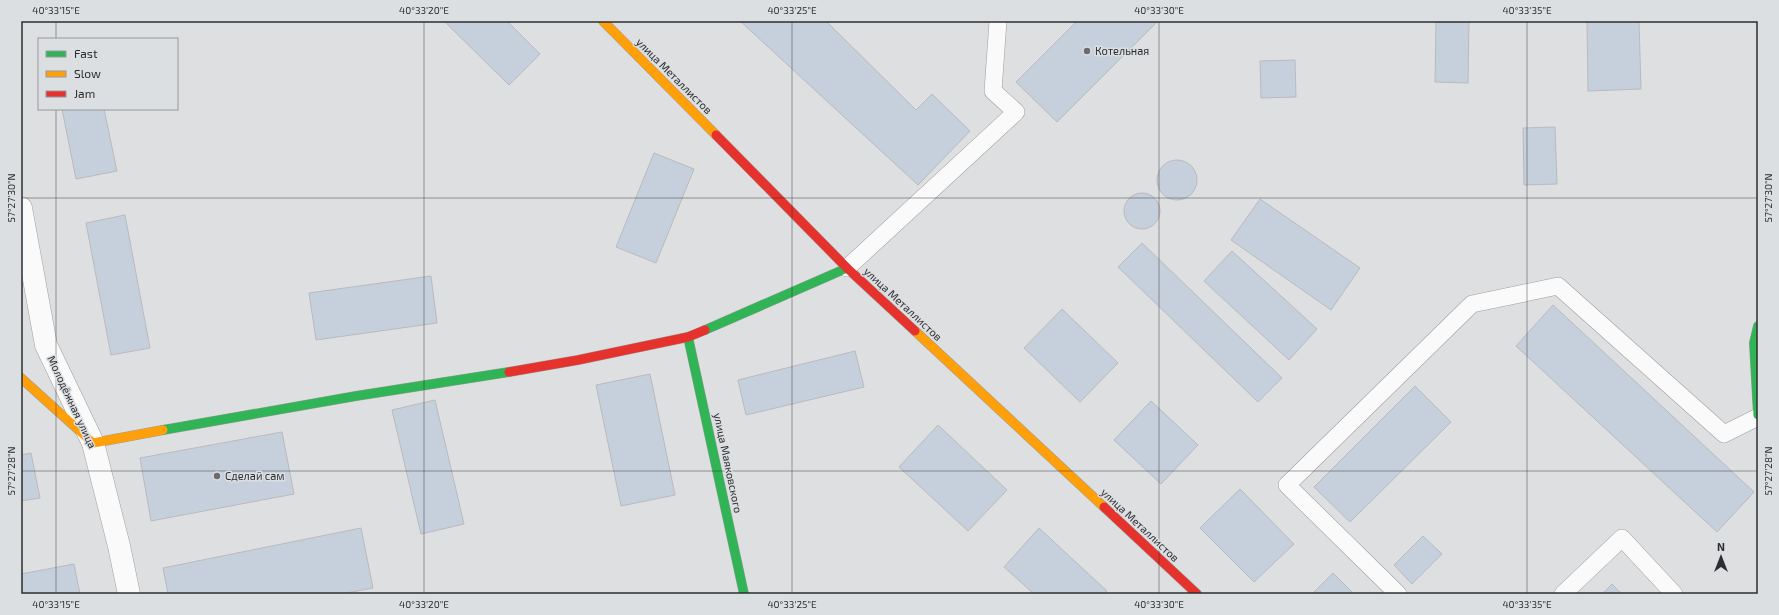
<svg xmlns="http://www.w3.org/2000/svg" width="1779" height="615" font-family="'Exo 2',sans-serif">
  <style>
    .building { fill: #c6d0dc; stroke: #b9babc }
    .lines { fill: none; stroke-linecap: round; stroke-linejoin: round }
    .lane-casing { stroke: #9d9e9f; stroke-width: 18 }
    .street-casing { stroke: #9d9e9f; stroke-width: 23 }
    .fast-casing { stroke: #9d9e9f; stroke-width: 10 }
    .slow-casing { stroke: #9d9e9f; stroke-width: 10 }
    .jam-casing { stroke: #9d9e9f; stroke-width: 10 }
    .lane { stroke: #fafafa; stroke-width: 17 }
    .street { stroke: #fafafa; stroke-width: 22 }
    .fast { stroke: #30b455; stroke-width: 9 }
    .slow { stroke: #ff9f0a; stroke-width: 9 }
    .jam { stroke: #e5322d; stroke-width: 9 }
    .ticks { fill: none; stroke: #2d2e2f; stroke-width: 1; stroke-opacity: 0.45 }
    .poi-dot { fill: #6b6c6d; stroke: #dcdfe2; stroke-width: 1.5 }
    .labels { text-anchor: middle; stroke-width: 3; stroke-linejoin: round; paint-order: stroke }
    .poi-label { font-size: 11px; fill: #2d2e2f; stroke: #dcdfe2; text-anchor: start }
    .street-label { font-size: 11px; fill: #2d2e2f; stroke: #dcdfe2 }
    .neatline { fill: none; stroke: #2d2e2f; stroke-width: 1.5 }
    .ticks-label { font-size: 10px; text-anchor: middle; fill: #2d2e2f }
  </style>
  <rect width="100%" height="100%" fill="#dddfe1"/>
  <!-- building -->
  <g class="building">
    <path d="M444,21H507L540,54L509,85Z"/>
    <path d="M740,21H826L916,110L932,94L970,131L918,185Z"/>
    <path d="M1077,21H1158L1057,122L1016,82Z"/>
    <path d="M1587,21H1639L1641,89L1588,91Z"/>
    <path d="M1436,22H1469L1468,83L1435,82Z"/>
    <path d="M1295,60L1296,97L1261,98L1260,61Z"/>
    <path d="M62,109H104L117,171L76,179Z"/>
    <path d="M1555,127L1557,184L1524,185L1523,128Z"/>
    <path d="M654,153L694,169L656,263L616,247Z"/>
    <circle cx="1177" cy="180" r="20"/>
    <circle cx="1142" cy="211" r="18"/>
    <path d="M1260,199L1360,268L1331,310L1231,240Z"/>
    <path d="M125,215L150,348L111,355L86,223Z"/>
    <path d="M1142,243L1282,378L1258,402L1118,267Z"/>
    <path d="M1232,251L1317,329L1289,360L1204,281Z"/>
    <path d="M431,276L437,323L316,340L309,293Z"/>
    <path d="M1553,305L1754,492L1717,532L1516,346Z"/>
    <path d="M1062,309L1118,363L1080,402L1024,348Z"/>
    <path d="M855,351L864,387L746,415L738,380Z"/>
    <path d="M650,374L675,495L621,506L596,385Z"/>
    <path d="M1415,386L1451,422L1350,522L1314,487Z"/>
    <path d="M435,400L464,524L421,534L392,410Z"/>
    <path d="M1151,401L1198,445L1161,484L1114,440Z"/>
    <path d="M938,425L1007,490L968,531L899,467Z"/>
    <path d="M282,432L294,494L151,521L140,458Z"/>
    <path d="M31,453L40,498L21,501V455Z"/>
    <path d="M1240,489L1294,544L1254,582L1200,528Z"/>
    <path d="M361,528L373,588L341,594H168L163,568Z"/>
    <path d="M1039,528L1107,591L1104,594H1034L1004,567Z"/>
    <path d="M1423,536L1442,554L1412,584L1394,565Z"/>
    <path d="M74,564L80,594H21V574Z"/>
    <path d="M1333,573L1354,594H1312Z"/>
    <path d="M1612,584L1622,594H1602Z"/>
  </g>
  <g class="lines">
    <!-- lane casing -->
    <g class="lane-casing">
      <g id="lane">
        <path d="M847,268L1016,112L993,91L998,21"/>
        <path d="M1398,594L1287,485L1472,304L1558,286L1724,434L1758,417"/>
        <path d="M1563,594L1622,538L1674,594"/>
      </g>
    </g>
    <!-- street casing -->
    <g class="street-casing">
      <path id="street" d="M21,208L46,345L93,443L119,546L129,594"/>
    </g>
    <!-- fast casing -->
    <g class="fast-casing">
      <g id="fast">
        <path d="M1758,326L1754,343L1758,415"/>
        <path d="M705,330L847,268"/>
        <path d="M688,337L744,594"/>
        <path d="M163,430L356,396L509,372"/>
      </g>
    </g>
    <!-- slow casing -->
    <g class="slow-casing">
      <g id="slow">
        <path d="M603,21L716,135"/>
        <path d="M915,331L1104,507"/>
        <path d="M21,378L93,443L163,430"/>
      </g>
    </g>
    <!-- jam casing -->
    <g class="jam-casing">
      <g id="jam">
        <path d="M716,135L847,268L915,331"/>
        <path d="M509,372L578,360L688,337L705,330"/>
        <path d="M1104,507L1197,594"/>
      </g>
    </g>
    <!-- lane -->
    <use href="#lane" class="lane"/>
    <!-- street -->
    <use href="#street" class="street"/>
    <!-- fast -->
    <use href="#fast" class="fast"/>
    <!-- slow -->
    <use href="#slow" class="slow"/>
    <!-- jam -->
    <use href="#jam" class="jam"/>
  </g>
  <!-- ticks -->
  <path class="ticks" d="M56,21V39M424,21V594M792,21V594M1159,21V594M1527,21V594M56,109V594M21,198H1758M21,471H1758"/>
  <!-- markers -->
  <g class="poi-dot">
    <circle cx="1087" cy="51" r="4"/>
    <circle cx="217" cy="476" r="4"/>
  </g>
  <g class="labels">
    <!-- poi labels -->
    <g class="poi-label">
      <text x="1095" y="55">Котельная</text>
      <text x="225" y="480">Сделай сам</text>
    </g>
    <!-- street labels -->
    <g class="street-label">
      <text transform="translate(674 76) rotate(45)" y="4">улица Металлистов</text>
      <text transform="translate(903 304) rotate(43)" y="4">улица Металлистов</text>
      <text transform="translate(72 402) rotate(65)" y="4">Молодёжная улица</text>
      <text transform="translate(728 463) rotate(78)" y="4">улица Маяковского</text>
      <text transform="translate(1140 525) rotate(43)" y="4">улица Металлистов</text>
    </g>
  </g>
  <!-- border -->
  <rect width="1779" height="615" fill="none" stroke="#dcdfe2" stroke-width="44"/>
  <!-- legend -->
  <rect x="38" y="38" width="140" height="72" fill="#dcdfe2" stroke="#96989a"/>
  <rect x="46" y="51" width="20" height="6" fill="#30b455" stroke="#96989a"/>
  <text x="74" y="58" font-size="12" fill="#2d2e2f">Fast</text>
  <rect x="46" y="71" width="20" height="6" fill="#ff9f0a" stroke="#96989a"/>
  <text x="74" y="78" font-size="12" fill="#2d2e2f">Slow</text>
  <rect x="46" y="91" width="20" height="6" fill="#e5322d" stroke="#96989a"/>
  <text x="74" y="98" font-size="12" fill="#2d2e2f">Jam</text>
  <!-- north arrow -->
  <g transform="translate(1721 557)" stroke="#dcdfe2" stroke-width="3" paint-order="stroke">
  <path d="M0-3L7 15L0 10L-7 15Z" fill="#2d2e2f"/>
  <text y="-6" font-size="11" font-weight="bold" text-anchor="middle" fill="#2d2e2f">N</text>
  </g>
  <rect x="22" y="22" width="1735" height="571" class="neatline"/>
  <g class="ticks-label">
    <text x="56" y="14">40°33'15"E</text>
    <text x="424" y="14">40°33'20"E</text>
    <text x="792" y="14">40°33'25"E</text>
    <text x="1159" y="14">40°33'30"E</text>
    <text x="1527" y="14">40°33'35"E</text>
    <text transform="translate(11 198) rotate(-90)" y="4">57°27'30"N</text>
    <text transform="translate(1768 198) rotate(-90)" y="4">57°27'30"N</text>
    <text transform="translate(11 471) rotate(-90)" y="4">57°27'28"N</text>
    <text transform="translate(1768 471) rotate(-90)" y="4">57°27'28"N</text>
    <text x="56" y="608">40°33'15"E</text>
    <text x="424" y="608">40°33'20"E</text>
    <text x="792" y="608">40°33'25"E</text>
    <text x="1159" y="608">40°33'30"E</text>
    <text x="1527" y="608">40°33'35"E</text>
  </g>
</svg>
